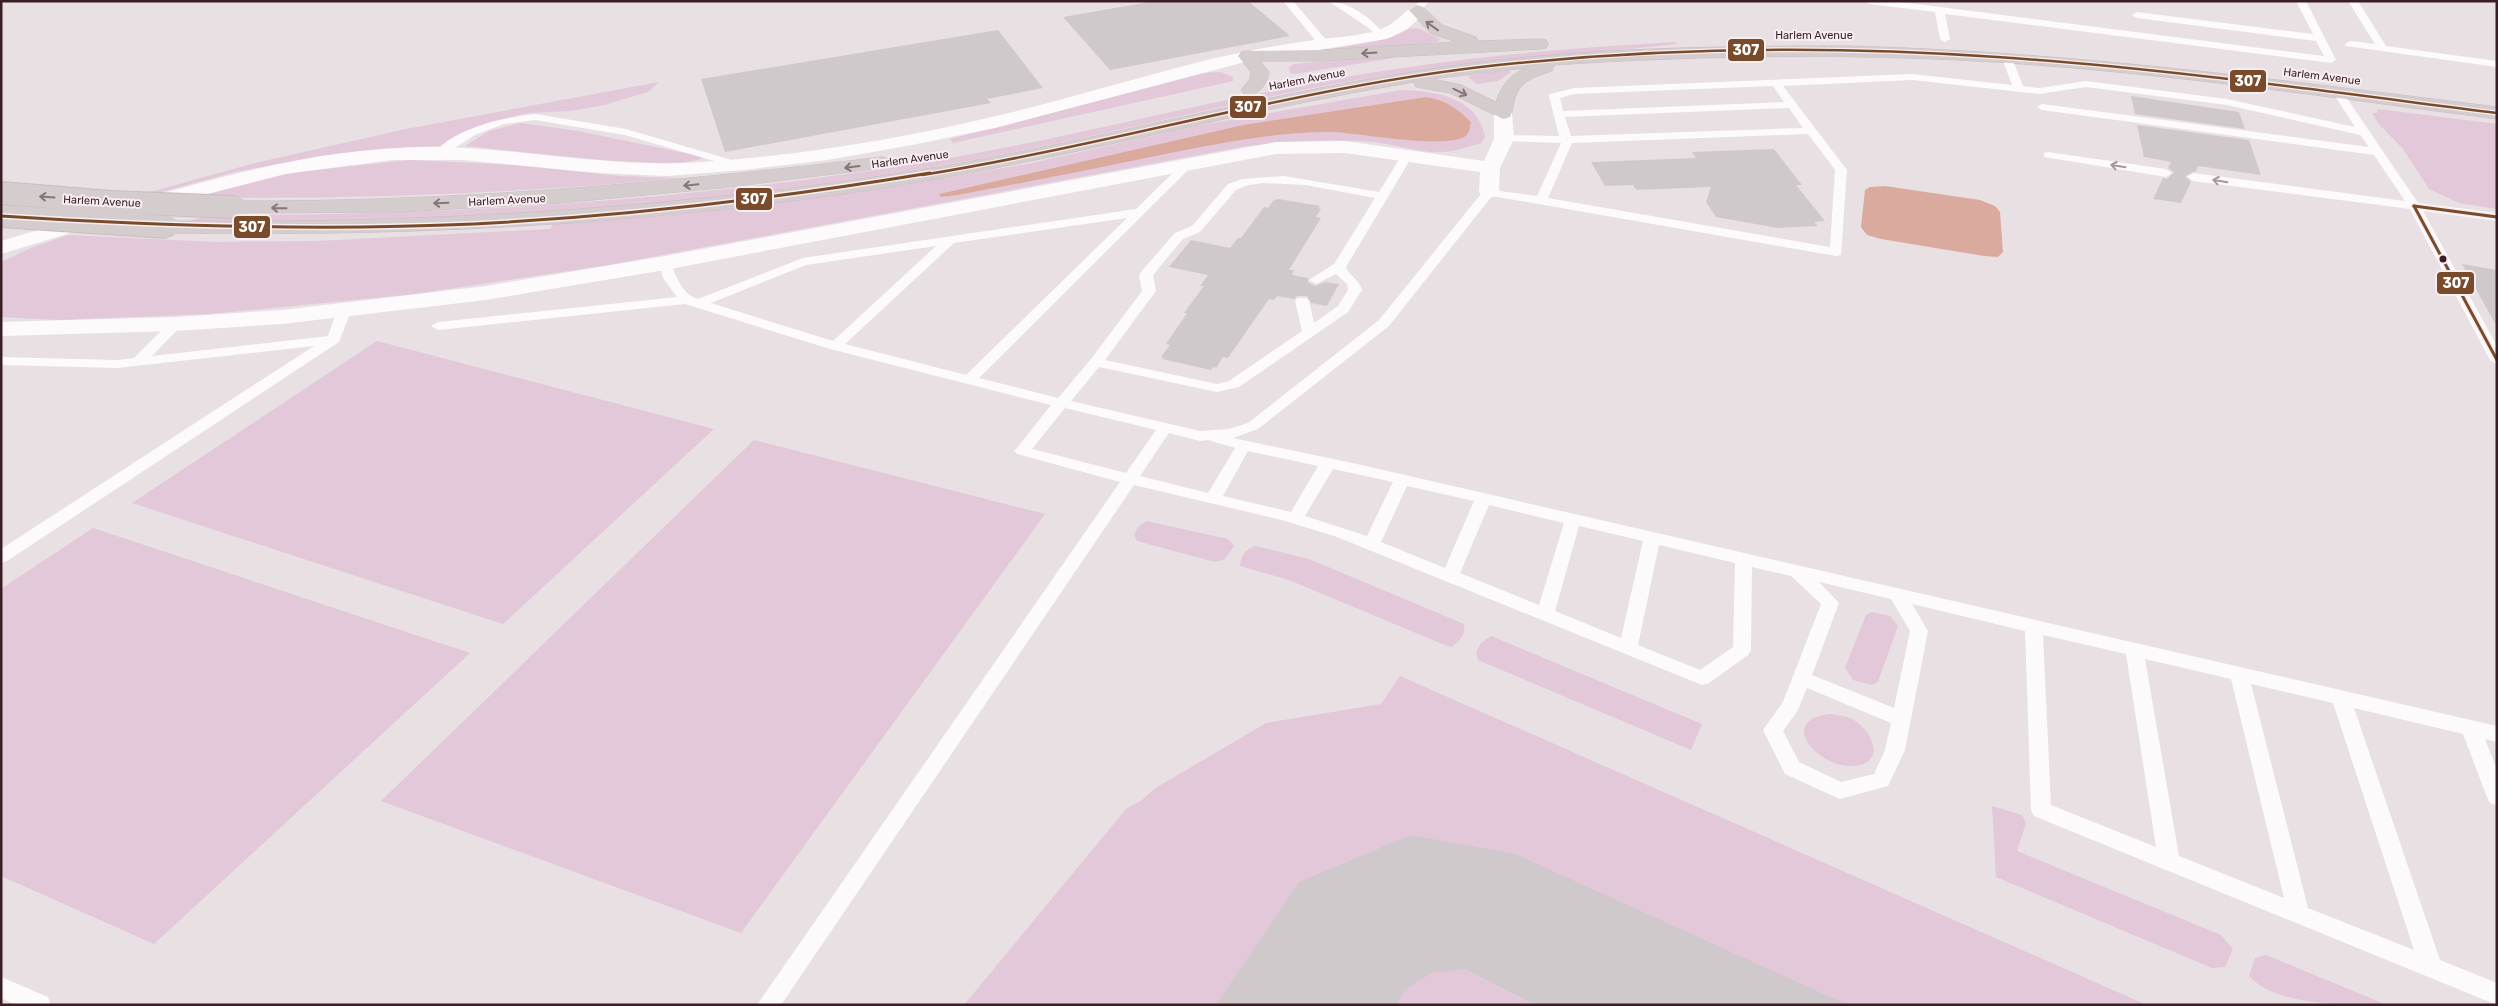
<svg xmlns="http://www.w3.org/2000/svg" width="2498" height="1006" font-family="Rubik,sans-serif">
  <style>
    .green { fill: #e2c8d9; fill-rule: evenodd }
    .water { fill: #dbaa9e }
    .building { fill: #d0c9cc }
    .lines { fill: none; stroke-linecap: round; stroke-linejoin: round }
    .primary-casing { stroke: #c8bec1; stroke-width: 1 }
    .lane { fill: #fcfafb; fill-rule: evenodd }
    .street { fill: #fcfafb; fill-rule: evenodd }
    .primary { fill: #d5ccce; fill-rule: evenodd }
    .primary-bridge-casing { stroke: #c8bec1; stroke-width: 24; stroke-linecap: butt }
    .primary-bridge { stroke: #d5ccce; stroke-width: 22 }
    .bus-1-far1-casing { stroke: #f7eef2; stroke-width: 5 }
    .bus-1-casing { stroke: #f7eef2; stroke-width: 6 }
    .bus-1-far1 { stroke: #7a4b2a; stroke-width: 2.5 }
    .bus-1 { stroke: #7a4b2a; stroke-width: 3 }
    .oneway { stroke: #887579 }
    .oneway2 { stroke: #a5979a }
    .bus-dot { fill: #3b1e24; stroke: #f7eef2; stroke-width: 2 }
    .labels { text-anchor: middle; stroke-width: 4; stroke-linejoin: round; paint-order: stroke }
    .far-street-label { font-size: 11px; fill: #3b1e24; stroke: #f7eef2 }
    .line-badge { stroke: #f7eef2; stroke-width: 2 }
    .badge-label { font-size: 14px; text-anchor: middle; font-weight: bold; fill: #fff }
  </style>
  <rect width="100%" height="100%" fill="#e8e0e3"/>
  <!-- green -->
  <g class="green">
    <path d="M1412,28L1420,29L1440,39L1437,42L1333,52L1331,49L1377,41Z"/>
    <path d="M1676,42L1677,44C1565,56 1452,62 1340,83C1201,108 1065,146 926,168C683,208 435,226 189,221L209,215C448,216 684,201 920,163C1058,141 1192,104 1329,80C1444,59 1559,48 1676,42Z"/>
    <path d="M1392,56L1393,58L1295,74L1290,73L1289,67L1294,64Z"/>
    <path d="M1508,70L1511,72L1498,81L1477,84L1467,76Z"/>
    <path d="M1221,72L1233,77V81L953,143L950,139L1203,73Z"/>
    <path d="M659,82L648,92L604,105L571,111L528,113L489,122L468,130L441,146L410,147L319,156L235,172L147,196L140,195L251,164L406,129Z"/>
    <path d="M1401,90C1435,91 1478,97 1485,137L1481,143C1467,147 1452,153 1437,152C1415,152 1394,144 1373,142C1331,139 1289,141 1247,146L609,265L415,294L209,314L57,320L1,317V262L31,248L68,235L216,242L317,241L550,229L553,224L674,215L898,186L1032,163L1195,126ZM1426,97C1446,100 1457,108 1471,122C1470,128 1470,132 1466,136C1444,150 1360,133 1331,132C1272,132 1212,145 1155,156C1089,169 1024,182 958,195L939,194L1243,125Z"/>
    <path d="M2378,109L2497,124V209L2459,203L2429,189L2403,149L2378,123L2372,113H2377Z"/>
    <path d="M521,123L578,131L704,157C681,174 503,149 465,146L489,131Z"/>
    <path d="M409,160L514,165L620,176L681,178C519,193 355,200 192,197L296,172Z"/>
    <path d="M377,341L714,429L503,624L132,503Z"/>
    <path d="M754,440L1045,514L741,933L381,801Z"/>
    <path d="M1146,521L1228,539L1234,546L1225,559L1215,562L1137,541L1134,535L1138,527Z"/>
    <path d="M93,528L470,653L154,944L1,876V589Z"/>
    <path d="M1255,546L1309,559L1464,624C1466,635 1460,640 1452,647L1447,646L1289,580L1240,566C1241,555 1245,550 1255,546Z"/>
    <path d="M1871,612L1890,616L1898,626L1878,682L1872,685L1853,680L1845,668L1866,615Z"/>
    <path d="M1491,636L1702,724L1691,750L1478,660L1476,652L1481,643Z"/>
    <path d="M1400,676L2147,1005H964L1126,809L1142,800L1154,789L1266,723L1381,704Z"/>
    <path d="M1830,714C1837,715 1845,716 1852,719C1873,730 1887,764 1853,766C1818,768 1776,720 1830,714Z"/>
    <path d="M1992,806L2022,815L2026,823L2017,851L2221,935L2233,949L2225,967L2212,968L1996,877Z"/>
    <path d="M2266,955L2387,1005C2345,1005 2276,1006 2249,976L2255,958Z"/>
  </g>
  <!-- water -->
  <g class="water">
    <path d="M1426,97C1446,100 1457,108 1471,122C1470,128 1470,132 1466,136C1445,150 1360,133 1331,132C1271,132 1210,145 1151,157C1087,170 1023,183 958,195L941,197L939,194L1243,125Z"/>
    <path d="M1885,186L1980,200L1995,206L2000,212L2003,252L1998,257L1984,256L1881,239L1867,235L1861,227L1865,190L1870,187Z"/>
  </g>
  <!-- building -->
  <g class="building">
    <path d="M1155,1H1248L1290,36L1110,70L1063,17Z"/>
    <path d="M998,30L1043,88L987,99L991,103L725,152L701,79Z"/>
    <path d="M2131,96L2239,112L2245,129L2135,114Z"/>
    <path d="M2137,125L2249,140L2261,175L2198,166L2196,171L2185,176L2191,182L2181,203L2153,199L2163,178L2167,179L2174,172L2168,168L2171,162L2144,157Z"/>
    <path d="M1774,149L1802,185H1796L1825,221L1814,222L1818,226L1778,228L1716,217L1706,202L1711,187L1636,190L1633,185L1605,186L1591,162L1696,158L1692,152Z"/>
    <path d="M1278,199L1320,206L1318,208L1321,209L1316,217L1321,218L1289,270H1294L1292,275L1308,278V282L1315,286L1325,282L1339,284L1327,306L1311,303L1307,296H1297L1294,299L1277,296L1274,300L1269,299L1228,358L1223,357L1216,368L1213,367L1211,370L1162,359L1164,357H1161L1170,345L1166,344L1187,313H1184L1204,286H1200L1208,275L1169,267L1191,240L1230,248L1238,238H1241L1264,207L1268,208L1273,201Z"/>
    <path d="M2462,264L2497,270V327Z"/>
    <path d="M1411,835L1515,854L1848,1005H1536L1465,969L1431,973L1405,990L1396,1005H1216L1299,882Z"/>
  </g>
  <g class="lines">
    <!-- primary casing -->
    <g class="primary-casing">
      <g id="primary">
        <path d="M1417,5L1423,7L1442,25L1476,37L1478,41L1540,39L1546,40L1548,44L1546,48L1540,49L1320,61H1260L1269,72C1267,85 1258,97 1244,94L1241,90L1250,79L1251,72L1238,56L1241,52L1247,51L1320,50L1456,42L1430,33L1409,10Z"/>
        <path d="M1845,46C2064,51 2280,80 2497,107V119C2335,98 2173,74 2010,63C1858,53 1706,55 1554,65L1552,71C1536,76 1520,81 1515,98C1513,105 1513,111 1510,117L1503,119L1450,93L1416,87L1414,82C1255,108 1100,150 942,178C686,223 427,237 167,233L160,231L156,227L160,223L167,221C426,224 682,209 938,167C1105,139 1269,92 1438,68C1572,48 1709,46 1845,46ZM1526,68C1510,74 1501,86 1496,102L1461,85L1432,79Z"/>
        <path d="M882,157L889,159L892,163L889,167L721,188L560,203L398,212L235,213L228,211L225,207L228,203L235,201C452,202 667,183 882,157Z"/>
      </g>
    </g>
    <!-- lane -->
    <g class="lane">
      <path d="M1283,1H1293L1328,42V46H1320Z"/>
      <path d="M1328,1C1348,1 1373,19 1385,35L1377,37L1370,29Z"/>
      <path d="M1419,1H1429L1420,12H1414L1412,10Z"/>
      <path d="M1864,1H1893L2324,56L2316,41L2137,18L2132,15L2137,12L2313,34L2296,1H2306L2336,60L2331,63L1945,14L1950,39L1945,42L1940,39L1935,12L1869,4Z"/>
      <path d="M2348,1H2358L2386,46L2497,61V67L2346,46L2345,44L2350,41L2375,44Z"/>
      <path d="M2007,55L2012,58L2023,86L2039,88L2086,81L2227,99L2355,127L2333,93L2334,91H2342L2418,203L2497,213V221L2423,211L2497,346V364L2490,360L2410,209L2193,181L2187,177L2193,173L2405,201L2374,155L2042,110L2037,107L2042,104L2369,147L2360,135L2227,105L2086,87L2039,94L1912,80L1783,86L1847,170L1841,255L1836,256L1492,196L1389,326L1258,429L1233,438L1357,464L2497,726V742L2485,739L2497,770V805L2490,803L2487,797L2463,734L2354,708L2440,960L2497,983V1005L2034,816L2031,810L2025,631L1912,604L1928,631L1905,750L1888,786L1840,799L1785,774L1763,730L1783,702L1821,604L1791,576L1752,567L1751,650L1748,655L1709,683L1702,685L1337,537L1282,520L1134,485L781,1005H757L1120,482L1017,454L1014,451L1017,448L1051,405L830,349L685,304L438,330L431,326L438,322L677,297L663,278L659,263L665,259L671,263C676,277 683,295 698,299L803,258L1136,209L1183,163H1191V167L979,378L1058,398L1091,359L1142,291L1139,275L1141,272L1175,233L1192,226L1228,184L1242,179L1284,176L1379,192L1403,153H1411L1413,155L1346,267C1350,277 1359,279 1362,290L1348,312L1239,387L1217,392L1099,367L1071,401L1200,431L1229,429L1248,423L1379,320L1485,189L1537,196L1561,143L1504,141L1498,138L1504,135L1559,136L1549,96L1550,94L1574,88L1912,74L2012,85L2002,58ZM1773,86L1784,102L1563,111L1560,98L1574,94ZM1789,108L1803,128L1571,136L1565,117ZM1808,134L1835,170L1830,247L1548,198L1572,143ZM1264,183L1305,185L1375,198L1334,264L1309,280L1316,284L1336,274L1347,284L1348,290L1338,306L1314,323L1309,301L1307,298H1297L1295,301L1302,331L1229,381L1217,384L1105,360L1156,291L1153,275L1183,239L1200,232L1236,190L1249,185ZM1127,218L966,375L845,344L954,243ZM936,246L833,341L711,303L806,265ZM1065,408L1156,430L1126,473L1032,449ZM1169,433L1200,441L1208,440L1235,448L1208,493L1140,476ZM1248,451L1318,466L1291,512L1223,496ZM1333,469L1393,482L1367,536L1305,516ZM1407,486L1474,501L1445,568L1381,542ZM1489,505L1564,523L1539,605L1460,573ZM1579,526L1643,541L1621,638L1555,611ZM1659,545L1735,563L1733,647L1700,670L1638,645ZM1819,582L1891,599L1910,631L1894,708L1812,675L1839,603ZM2043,635L2126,654L2156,847L2051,805ZM2145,659L2231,679L2284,898L2179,856ZM2251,684L2333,703L2414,950L2308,908ZM1807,688L1891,723L1885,750L1874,774L1841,782L1799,762L1783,731L1798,710Z"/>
      <path d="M535,114L626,129L742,163L744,165L738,168L625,135L535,120L504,124L475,135L444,155H436L434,153C456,127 504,118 535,114Z"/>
      <path d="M2048,152L2166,169L2172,173L2166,177L2044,157V153Z"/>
      <path d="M344,307L351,311L339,342L7,561L1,563V549L314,346L117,368L1,365V357L117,360L134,358L171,321L176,320L183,324L152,356L328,336L337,311Z"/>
      <path d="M1,977L48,997L51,1005H15L1,998Z"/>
    </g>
    <!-- street -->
    <g class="street">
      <path d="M1417,5L1425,10C1415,25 1403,33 1386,39L1245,62L995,128L912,145L828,160L744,170L667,176L599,173L462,160H392L285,174L146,210L139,208L136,204L139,200C233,173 330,147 429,147C521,147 611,169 704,162C802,155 900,139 996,116C1068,99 1139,77 1211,59C1243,52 1276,45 1308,41C1332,37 1357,37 1379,30C1397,24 1405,9 1417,5Z"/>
      <path d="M1503,107L1510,109L1512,113L1514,139L1500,168L1499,192L1496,196L1489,198L1482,196L1479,192L1480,172L1345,153L1276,154L665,270L486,300L282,324L176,331L1,336V322L176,317L282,310L486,286L665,256L1276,142L1345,141L1484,161L1494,139V113L1496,109Z"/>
      <path d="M90,215L97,217L101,221L97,225L1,254V241Z"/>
    </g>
    <!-- primary -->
    <use href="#primary" class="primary"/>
    <!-- primary-bridge casing -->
    <g class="primary-bridge-casing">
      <g id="primary-bridge">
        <path d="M1,193L110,202L235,207"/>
        <path d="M1,216L167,227"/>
      </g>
    </g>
    <!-- primary-bridge -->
    <use href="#primary-bridge" class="primary-bridge"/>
    <!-- bus-1-far1 casing -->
    <g class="bus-1-far1-casing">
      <path id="bus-1-far1" d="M922,175C1122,143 1316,82 1518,63C1677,47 1838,46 1997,57C2164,68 2331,92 2497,113"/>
    </g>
    <!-- bus-1 casing -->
    <g class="bus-1-casing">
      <g id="bus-1">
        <path d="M2414,206L2497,360"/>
        <path d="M2414,206L2497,217"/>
        <path d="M1,216C159,226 316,231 474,224C627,216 779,198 930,173"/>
      </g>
    </g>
    <!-- bus-1-far1 -->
    <use href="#bus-1-far1" class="bus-1-far1"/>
    <!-- bus-1 -->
    <use href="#bus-1" class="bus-1"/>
  </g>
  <!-- one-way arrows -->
  <defs><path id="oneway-shaft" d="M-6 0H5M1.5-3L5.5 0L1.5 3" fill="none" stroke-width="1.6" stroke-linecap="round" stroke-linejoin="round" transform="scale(1.25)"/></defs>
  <g class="oneway">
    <use href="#oneway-shaft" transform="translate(1432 26) rotate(-144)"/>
    <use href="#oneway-shaft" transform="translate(1369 53) rotate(176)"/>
    <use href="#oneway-shaft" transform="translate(1460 92) rotate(26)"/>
    <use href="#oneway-shaft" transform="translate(852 167) rotate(173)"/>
    <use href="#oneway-shaft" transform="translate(691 185) rotate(174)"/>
    <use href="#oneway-shaft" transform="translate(47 197) rotate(-176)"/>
    <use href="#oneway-shaft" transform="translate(441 203) rotate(178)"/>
    <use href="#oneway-shaft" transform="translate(279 208) rotate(-179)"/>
  </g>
  <g class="oneway2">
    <use href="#oneway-shaft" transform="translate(2118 166) rotate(-171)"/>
    <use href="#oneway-shaft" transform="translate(2220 181) rotate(-171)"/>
  </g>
  <!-- markers -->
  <circle class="bus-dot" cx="2443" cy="259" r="4.5"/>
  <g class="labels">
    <!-- far-street labels -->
    <g class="far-street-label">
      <text x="1814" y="39">Harlem Avenue</text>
      <text transform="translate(2322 76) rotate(7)" y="4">Harlem Avenue</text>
      <text transform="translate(1307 79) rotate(-11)" y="4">Harlem Avenue</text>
      <text transform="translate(910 159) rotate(-8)" y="4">Harlem Avenue</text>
      <text transform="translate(507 200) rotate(-3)" y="4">Harlem Avenue</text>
      <text transform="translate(102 201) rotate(3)" y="4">Harlem Avenue</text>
    </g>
  </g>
  <g class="line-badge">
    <rect x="1727" y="38" width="38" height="24" rx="5" fill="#7a4b2a"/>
    <rect x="2229" y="69" width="38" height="24" rx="5" fill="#7a4b2a"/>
    <rect x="1229" y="95" width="38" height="24" rx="5" fill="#7a4b2a"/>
    <rect x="735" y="187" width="38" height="24" rx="5" fill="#7a4b2a"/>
    <rect x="233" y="215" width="38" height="24" rx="5" fill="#7a4b2a"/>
    <rect x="2436" y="271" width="39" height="24" rx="5" fill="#7a4b2a"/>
  </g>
  <g class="badge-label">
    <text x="1746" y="55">307</text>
    <text x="2248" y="86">307</text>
    <text x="1248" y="112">307</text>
    <text x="754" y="204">307</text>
    <text x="252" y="232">307</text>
    <text x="2456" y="288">307</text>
  </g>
  <!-- border -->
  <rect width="2498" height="1006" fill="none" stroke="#3b1e24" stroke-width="5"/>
</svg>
